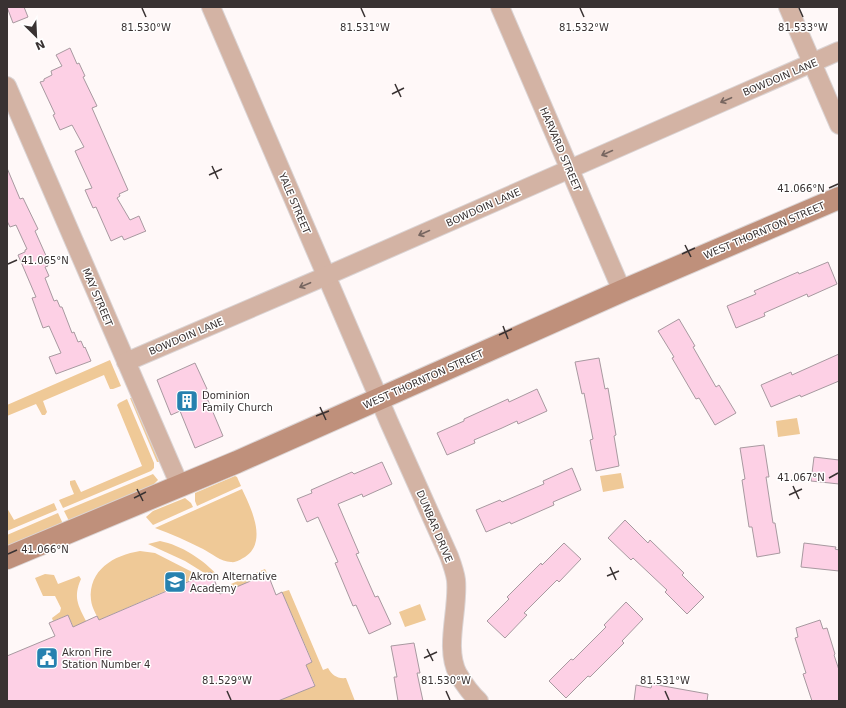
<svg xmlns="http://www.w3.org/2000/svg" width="846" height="708" font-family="'DejaVu Sans',sans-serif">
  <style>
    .green { fill: #efc997 }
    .building { fill: #fdd0e5; stroke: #a899a0 }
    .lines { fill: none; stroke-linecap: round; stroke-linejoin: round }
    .street-casing { stroke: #dbd4d4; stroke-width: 20 }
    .secondary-casing { stroke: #dbd4d4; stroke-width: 24 }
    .street { stroke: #d3b3a4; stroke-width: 18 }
    .secondary { stroke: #bf907b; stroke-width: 22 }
    .oneway { stroke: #776660 }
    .ticks { fill: none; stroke: #393232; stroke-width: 1.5 }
    .labels { text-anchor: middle; stroke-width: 3; stroke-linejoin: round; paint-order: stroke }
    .street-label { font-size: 10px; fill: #393232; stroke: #fff }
    .poi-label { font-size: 10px; fill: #393232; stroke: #fff; text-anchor: start }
    .ticks-label { font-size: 10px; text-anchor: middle; fill: #393232; stroke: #fff; stroke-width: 3; stroke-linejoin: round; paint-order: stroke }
  </style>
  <rect width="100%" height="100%" fill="#fff8f8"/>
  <!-- green -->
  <g class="green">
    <path d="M110,360L121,386L113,389H110L104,375L43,401L47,412L45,415H42L36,404L7,416V405Z"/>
    <path d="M130,398H133L160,462H157Z"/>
    <path d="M127,399L154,463V468L151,471L63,508L59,500L74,494L70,484V481L75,480L81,492L142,466L117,405L119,403Z"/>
    <path d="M797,418L800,434L778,437L776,421Z"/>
    <path d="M621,473L624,488L603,492L600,476Z"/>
    <path d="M153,474L158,480L150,488L69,521L64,511Z"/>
    <path d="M235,476L237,477L241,486L197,506L195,501V493Z"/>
    <path d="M242,489C251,508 268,542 245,557C241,559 236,563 231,562C221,562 211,553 203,549C187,541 172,534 155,528Z"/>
    <path d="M185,498L191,503L193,507L153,525L146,517L153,511Z"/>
    <path d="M54,503L57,510L7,531V508L14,520Z"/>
    <path d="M58,513L63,524L7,548V535Z"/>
    <path d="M160,541C181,545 204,560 218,576L213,578L211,572L206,574L185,561L148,544Z"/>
    <path d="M140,551L155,553L200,576L99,620C96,614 92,608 91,600C88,570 114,555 140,551Z"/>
    <path d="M265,569L269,577L233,589L231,584Z"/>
    <path d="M45,574L54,575L58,584L79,576L81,579C73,597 78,605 86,621L80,642L68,615L53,621L52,618L60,612L61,608L55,596H43L35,578Z"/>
    <path d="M289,590L323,670L328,668C332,675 337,679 346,678L355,701H278L315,685L306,665L312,661L282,592Z"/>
    <path d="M420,604L426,620L405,627L399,612Z"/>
  </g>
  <!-- building -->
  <g class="building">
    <path d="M7,7H24L28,17L13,23Z"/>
    <path d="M70,48L77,64L79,63L85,76L83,77L97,106L92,108L128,190L119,194L120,196L117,198L130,220L139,216L145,230L146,231L124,240L122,236L111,241L96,207L93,208L85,190L92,188L75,151L84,147L72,125L60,130L53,115L55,114L40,82L44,81V79L52,75L51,71L62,66L56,55Z"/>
    <path d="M7,168L20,199L23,198L38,229L35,231L47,258L45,259L48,266L45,267L49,276L45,278L54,301L57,300L60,307H62L72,333L74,332L78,342L81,341L84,348L85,347L91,361L56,374L49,357L61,353L49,326L43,328L32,298L36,297L18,255L25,252V250L27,249L16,225L10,227L7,221Z"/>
    <path d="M828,262L837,284L808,297L807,294L764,313L765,316L736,328L727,306L756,294L754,291L798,272L799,274Z"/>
    <path d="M679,319L695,346L693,347L716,387L719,385L736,413L715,425L699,398L696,399L672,358L674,357L658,331Z"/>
    <path d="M839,354V381L801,397L800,395L771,407L761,385L791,372L792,375Z"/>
    <path d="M599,358L605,389L608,388L616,435L614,436L619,466L596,471L590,440L593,439L584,393L582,394L575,362Z"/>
    <path d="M195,363L207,389L204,391L223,436L195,448L180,411L171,415L157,380Z"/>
    <path d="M537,389L547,411L518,424L517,421L502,428L474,440L475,443L447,455L437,433L464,421V419L508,399L509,402Z"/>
    <path d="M764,445L769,477H766L773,523H775L780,553L757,557L752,527H749L742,480L745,479L740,448Z"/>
    <path d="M814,457L839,460V484L811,481Z"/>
    <path d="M382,462L392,484L363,497L362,494L338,504L359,553L356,554L375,597L378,596L391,624L369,634L356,605L353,606L335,563L338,562L318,517L307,522L297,499L312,493L311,490L352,472L354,474Z"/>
    <path d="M572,468L581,490L553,502L554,505L511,524L510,522L486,532L476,510L500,500L502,502L544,484L543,481Z"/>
    <path d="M625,520L648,543L650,540L684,573L682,575L704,597L687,614L665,592L667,590L633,558L631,560L608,538Z"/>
    <path d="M564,543L581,559L559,582L557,580L524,613L527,615L505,638L487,621L509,599L507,597L541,563L542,565Z"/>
    <path d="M804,543L836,547L835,549L839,550V571L801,567Z"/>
    <path d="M211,572L220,594L260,577L261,580L269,577L276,595L282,592L312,662L306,665L315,686L278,701H7V656L55,636L49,623L68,615L73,627L97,616L99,620Z"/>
    <path d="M626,602L643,619L622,641L624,643L590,677L588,676L566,698L549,681L571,659L573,660L606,627L604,625Z"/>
    <path d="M820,620L823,629L827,628L835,654L834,655L839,670V701H812L803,674L806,673L795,638L798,637L796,628Z"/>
    <path d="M414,643L420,673H417L423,701H398L394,677H397L391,646Z"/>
    <path d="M652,684L708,694L707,701H634L636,685L651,688Z"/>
  </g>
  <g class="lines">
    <!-- street casing -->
    <g class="street-casing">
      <g id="street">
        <path d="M211,7L389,422L449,556C452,564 455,572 456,580C459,609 444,648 458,674C464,684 471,694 479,701"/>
        <path d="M500,7L622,291"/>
        <path d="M788,7L839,125"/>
        <path d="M7,86L180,486"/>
        <path d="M126,362L326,276L839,51"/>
      </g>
    </g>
    <!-- secondary casing -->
    <g class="secondary-casing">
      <path id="secondary" d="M7,558L237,462L622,291L839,198"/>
    </g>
    <!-- street -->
    <use href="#street" class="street"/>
    <!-- secondary -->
    <use href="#secondary" class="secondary"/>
  </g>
  <!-- one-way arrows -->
  <defs><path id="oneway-shaft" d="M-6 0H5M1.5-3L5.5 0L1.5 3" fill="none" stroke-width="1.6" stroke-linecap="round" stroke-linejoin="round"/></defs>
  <g class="oneway">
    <use href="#oneway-shaft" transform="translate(726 100) rotate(157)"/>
    <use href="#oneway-shaft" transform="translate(607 153) rotate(156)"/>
    <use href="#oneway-shaft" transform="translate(424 233) rotate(156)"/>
    <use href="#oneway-shaft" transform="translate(305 285) rotate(157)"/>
  </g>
  <!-- ticks -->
  <path class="ticks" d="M142,8L146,17M361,8L365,17M580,8L584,17M799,8L803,17M395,84L401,97M392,94L404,88M212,166L218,179M209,175L222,169M829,188L838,184M685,245L691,257M682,254L695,248M8,264L17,260M503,326L508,339M499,335L512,329M320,407L326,420M316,416L329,411M829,478L838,473M793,486L799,499M137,489L143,501M789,495L802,489M134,498L146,492M8,554L17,550M610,567L616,580M607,576L619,571M427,649L433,661M424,658L437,652M227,691L231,700M446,691L450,700M665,691L669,700"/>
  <!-- icons -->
  <defs>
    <g id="building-square" transform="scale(1.15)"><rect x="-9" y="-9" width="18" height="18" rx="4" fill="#2681af" stroke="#fff"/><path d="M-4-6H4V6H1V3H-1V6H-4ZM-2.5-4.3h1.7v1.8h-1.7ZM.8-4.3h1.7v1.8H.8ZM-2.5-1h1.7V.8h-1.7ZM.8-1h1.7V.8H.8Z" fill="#fff"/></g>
    <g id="school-square" transform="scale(1.15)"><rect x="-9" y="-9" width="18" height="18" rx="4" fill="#2681af" stroke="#fff"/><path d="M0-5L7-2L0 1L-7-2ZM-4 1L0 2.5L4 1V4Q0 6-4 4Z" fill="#fff"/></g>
    <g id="civic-square" transform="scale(1.15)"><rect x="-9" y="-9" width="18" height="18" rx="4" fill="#2681af" stroke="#fff"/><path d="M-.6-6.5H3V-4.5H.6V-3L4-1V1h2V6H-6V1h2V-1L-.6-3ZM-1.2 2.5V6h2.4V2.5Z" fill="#fff"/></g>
  </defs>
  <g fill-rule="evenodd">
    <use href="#building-square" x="187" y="401"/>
    <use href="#school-square" x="175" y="582"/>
    <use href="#civic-square" x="47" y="658"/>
  </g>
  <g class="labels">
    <!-- street labels -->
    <g class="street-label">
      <text transform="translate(780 77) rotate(-23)" y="4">BOWDOIN LANE</text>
      <text transform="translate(561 149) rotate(67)" y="4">HARVARD STREET</text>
      <text transform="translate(295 203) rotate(67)" y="4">YALE STREET</text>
      <text transform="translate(483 207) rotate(-24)" y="4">BOWDOIN LANE</text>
      <text transform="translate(764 230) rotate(-23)" y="4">WEST THORNTON STREET</text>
      <text transform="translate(98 297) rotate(67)" y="4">MAY STREET</text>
      <text transform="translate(186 336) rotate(-23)" y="4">BOWDOIN LANE</text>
      <text transform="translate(423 379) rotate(-24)" y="4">WEST THORNTON STREET</text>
      <text transform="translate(435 526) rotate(67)" y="4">DUNBAR DRIVE</text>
    </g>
    <!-- poi labels -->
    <g class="poi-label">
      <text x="202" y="399">Dominion<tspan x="202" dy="12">Family Church</tspan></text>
      <text x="190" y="580">Akron Alternative<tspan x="190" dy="12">Academy</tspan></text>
      <text x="62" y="656">Akron Fire<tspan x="62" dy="12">Station Number 4</tspan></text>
    </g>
  </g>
  <g class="ticks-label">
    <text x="146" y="31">81.530°W</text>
    <text x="365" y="31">81.531°W</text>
    <text x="584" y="31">81.532°W</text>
    <text x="803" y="31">81.533°W</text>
    <text x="801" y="192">41.066°N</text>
    <text x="45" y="264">41.065°N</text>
    <text x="801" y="481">41.067°N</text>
    <text x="45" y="553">41.066°N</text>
    <text x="227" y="684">81.529°W</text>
    <text x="446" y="684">81.530°W</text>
    <text x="665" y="684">81.531°W</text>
  </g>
  <!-- border -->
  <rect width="846" height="708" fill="none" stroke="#393232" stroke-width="16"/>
  <!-- north arrow -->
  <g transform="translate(36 36) rotate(156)" stroke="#ffffff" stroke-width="3" paint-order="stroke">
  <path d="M0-3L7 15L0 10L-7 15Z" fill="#393232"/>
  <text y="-6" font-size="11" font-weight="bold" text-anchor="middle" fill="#393232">N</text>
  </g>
</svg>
